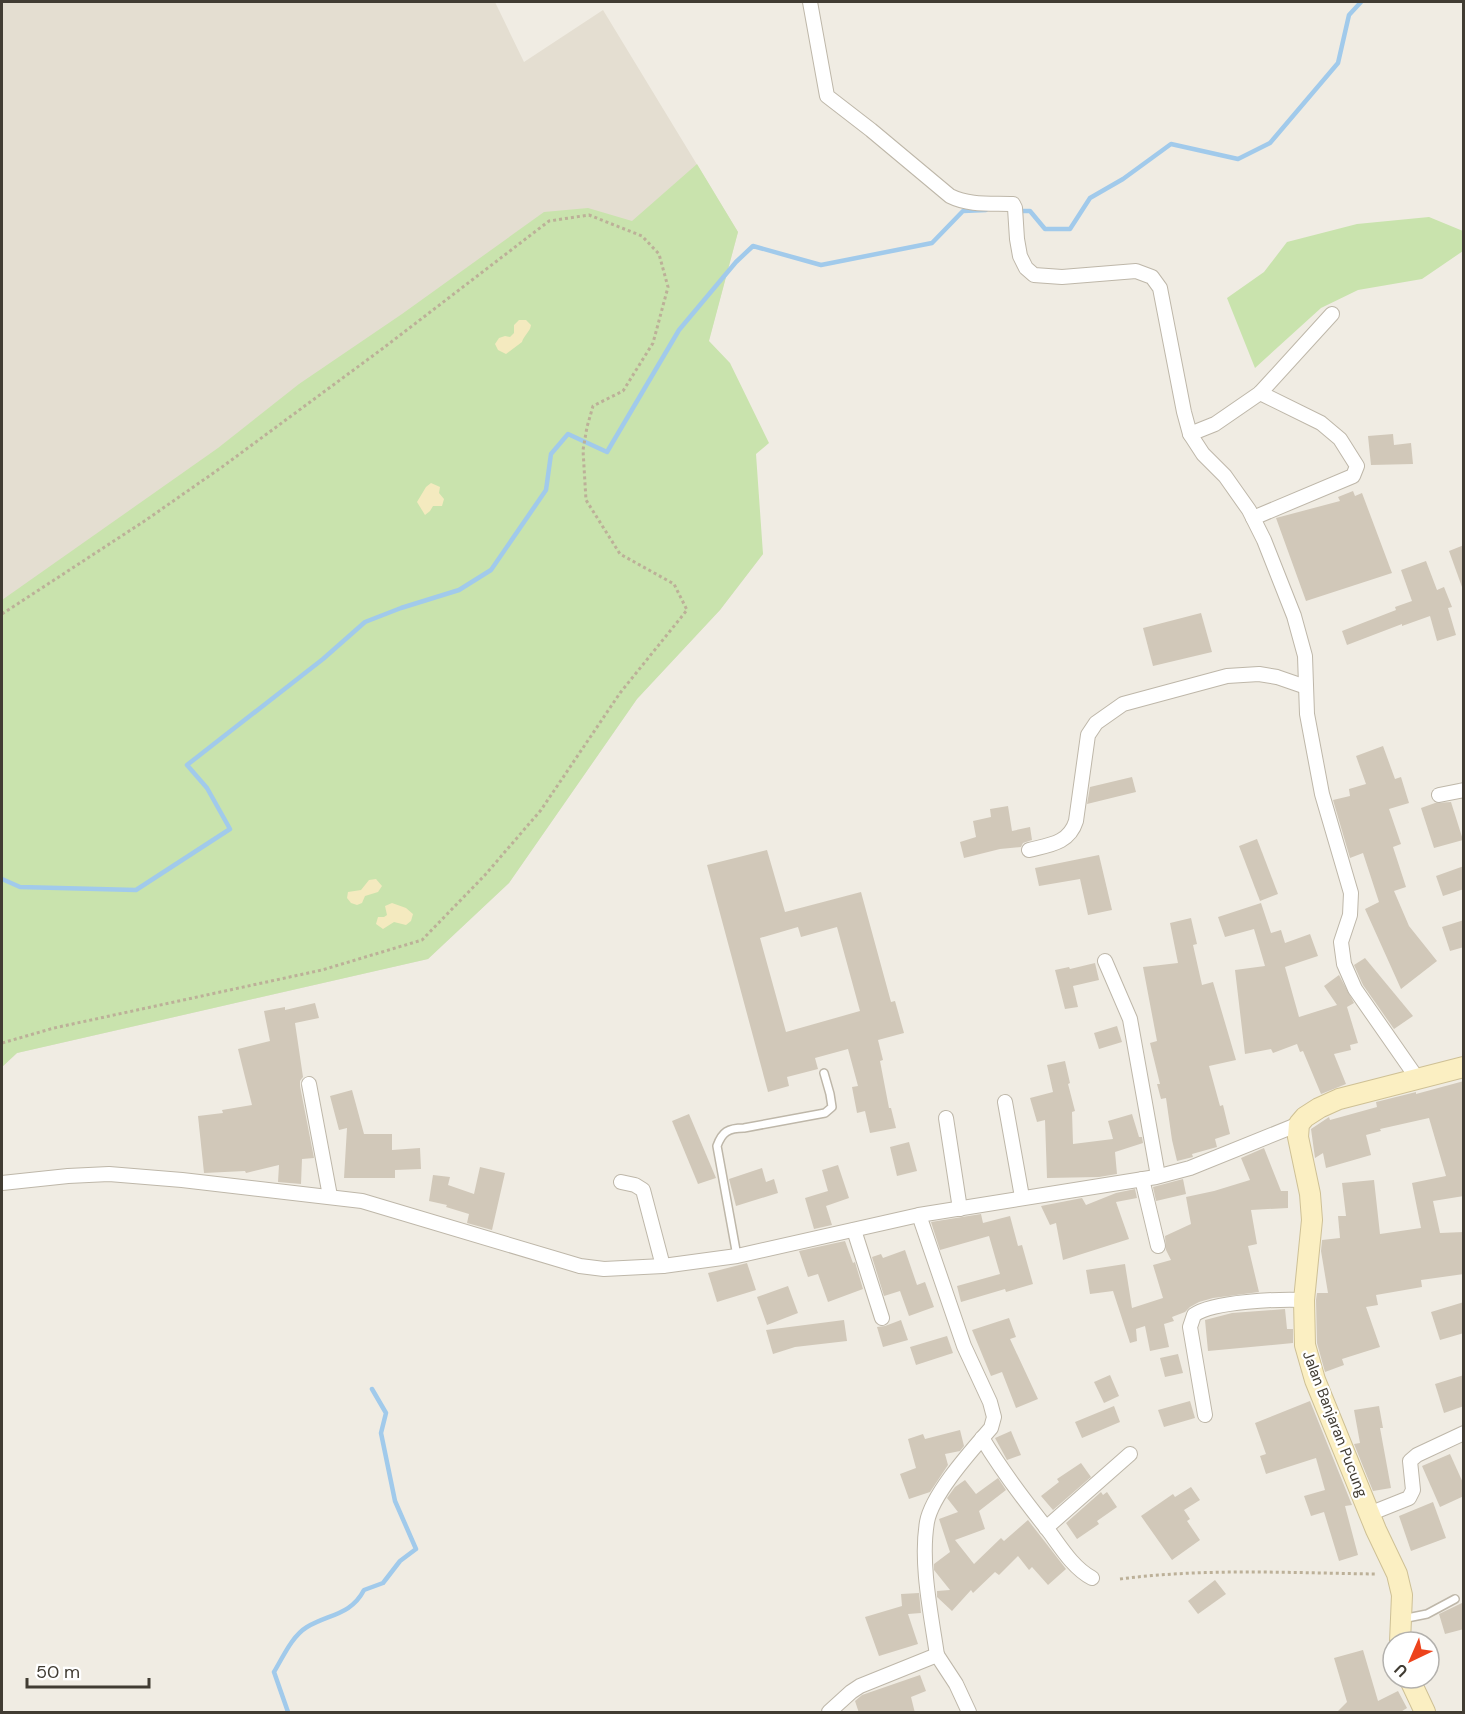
<svg xmlns="http://www.w3.org/2000/svg" width="1465" height="1714" font-family="'DM Sans',sans-serif">
  <style>
    .residential { fill: #e4ded1 }
    .green { fill: #c9e3ad }
    .sand { fill: #f4eabf }
    .lines { fill: none; stroke-linecap: round; stroke-linejoin: round }
    .stream { stroke: #a1caeb; stroke-width: 4.5 }
    .building { fill: #d1c8b9; fill-rule: evenodd }
    .lane-casing { stroke: #beb7a9; stroke-width: 10 }
    .street-casing { stroke: #beb7a9; stroke-width: 16 }
    .secondary-casing { stroke: #cec095; stroke-width: 22 }
    .path { stroke: #bcb098; stroke-width: 3; stroke-dasharray: 3 3; stroke-linecap: butt }
    .lane { stroke: #fff; stroke-width: 7 }
    .street { stroke: #fff; stroke-width: 14 }
    .secondary { stroke: #fbefc2; stroke-width: 20 }
    .labels { text-anchor: middle; stroke-width: 4.5; stroke-linejoin: round; paint-order: stroke }
    .street-label { font-size: 15px; fill: #413c33; stroke: #fff }
  </style>
  <rect width="100%" height="100%" fill="#f0ece3"/>
  <!-- residential -->
  <path class="residential" d="M2,2H495L524,62L603,10L738,232L702,366L763,554L720,610L637,699L509,883L428,959L17,1053L2,1067Z"/>
  <!-- green -->
  <g class="green">
    <path d="M697,164L738,232L709,341L730,363L769,443L756,454L763,554L720,610L637,699L509,883L428,959L17,1053L2,1067V600L218,448L299,384L402,314L544,212L588,208L632,221Z"/>
    <path d="M1429,217L1463,231V251L1422,279L1358,290L1321,308L1255,368L1227,298L1264,272L1287,242L1357,224Z"/>
  </g>
  <!-- sand -->
  <g class="sand">
    <path d="M519,320H526L531,325C530,332 524,335 522,342L506,354L498,350L495,344L499,338L505,336L510,337L514,333V325Z"/>
    <path d="M431,483L440,487L439,493L444,499L442,506H433L430,511L425,515L417,502L426,487Z"/>
    <path d="M376,879L382,886L378,892L365,896L362,903L357,905L351,903L347,898L348,892L361,890L369,880Z"/>
    <path d="M392,903L406,908L413,914L411,921L406,925L394,922L383,929L376,924L378,917H384L387,915L385,906Z"/>
  </g>
  <g class="lines">
    <!-- stream -->
    <g class="stream">
      <path d="M1018,211H1030L1045,229H1070L1090,198L1123,179L1171,144L1238,159L1270,143L1338,63L1349,15L1361,2"/>
      <path d="M2,879L20,887L136,890L230,829L207,788L187,765L323,659L365,622L401,608L459,590L491,570L546,490L551,454L568,434L607,452L679,330L736,262L753,246L821,265L932,243L963,211L986,210"/>
      <path d="M288,1712L274,1672C283,1657 292,1636 307,1627C329,1614 351,1615 364,1590L383,1583L400,1561L416,1549L395,1501L381,1433L386,1413L372,1389"/>
    </g>
  </g>
  <!-- building -->
  <g class="building">
    <path d="M1393,434L1394,445L1411,443L1413,464L1371,465L1368,436Z"/>
    <path d="M1353,491L1355,496L1362,493L1392,573L1306,601L1276,518L1340,501L1338,497Z"/>
    <path d="M1464,545V586L1462,587L1449,551Z"/>
    <path d="M1426,561L1437,590L1444,587L1452,607L1448,608L1456,635L1437,641L1430,616L1402,626V624L1347,645L1342,631L1396,610L1395,607L1412,601L1401,570Z"/>
    <path d="M1201,613L1212,652L1153,666L1143,628Z"/>
    <path d="M1383,746L1395,779L1401,777L1409,803L1389,809L1401,844L1393,847L1406,887L1394,891L1409,926L1437,961L1401,989L1365,909L1379,902L1363,853L1350,858L1333,800L1350,796L1349,789L1366,784L1356,756Z"/>
    <path d="M1132,777L1136,792L1087,804L1090,787Z"/>
    <path d="M1451,802L1463,840L1434,848L1421,808L1435,803Z"/>
    <path d="M1008,806L1012,831L1030,827L1032,840L1023,843L1021,847L1000,849L964,858L960,842L976,837L973,821L991,817L990,809Z"/>
    <path d="M1257,839L1278,894L1260,901L1239,846Z"/>
    <path d="M767,850L785,912L861,892L891,1002L895,1001L904,1033L878,1040L883,1060L880,1061L889,1108H891L896,1128L870,1133L865,1111L857,1113L852,1087L858,1086L848,1049L815,1058L818,1069L787,1077L789,1086L768,1092L707,865ZM798,927L801,937L837,927L860,1011L786,1032L760,938Z"/>
    <path d="M1099,855L1112,910L1088,915L1080,879L1039,886L1035,868Z"/>
    <path d="M1464,866V889L1443,896L1436,876Z"/>
    <path d="M1261,903L1271,933L1281,930L1285,943L1310,934L1318,956L1285,967L1299,1017L1337,1005L1324,986L1339,975L1354,1003L1347,1007L1358,1043L1350,1045L1351,1050L1334,1054L1346,1084L1321,1094L1303,1051L1300,1052L1297,1044L1273,1053L1271,1049L1245,1054L1235,970L1265,966L1254,929L1225,937L1218,917Z"/>
    <path d="M1191,918L1197,944L1193,945L1202,985L1213,982L1236,1060L1209,1066L1220,1106L1223,1105L1230,1134L1215,1139L1217,1147L1192,1154L1193,1157L1177,1161L1172,1140L1166,1098L1161,1099L1157,1084H1160L1150,1043L1157,1041L1143,967L1178,963L1170,923Z"/>
    <path d="M1464,920V947L1450,951L1442,927Z"/>
    <path d="M1365,958L1413,1016L1394,1029L1363,985L1354,965Z"/>
    <path d="M1095,963L1099,980L1073,986L1078,1007L1065,1009L1055,970L1069,967L1070,969Z"/>
    <path d="M315,1003L319,1018L295,1023L303,1077L300,1081V1086L314,1158L302,1159L301,1184L278,1182L279,1165L246,1173L245,1171L204,1173L198,1116L223,1113L222,1110L252,1105L238,1049L270,1041L264,1011L285,1007V1010Z"/>
    <path d="M1117,1026L1122,1042L1099,1049L1094,1033Z"/>
    <path d="M1065,1061L1070,1083L1068,1084L1075,1111L1072,1112L1073,1144L1113,1139L1108,1121L1132,1114L1139,1137H1142L1143,1143L1115,1152L1117,1174L1099,1177L1047,1178L1045,1120L1037,1122L1030,1098L1053,1092L1047,1065Z"/>
    <path d="M1464,1081V1196L1433,1201L1440,1233L1464,1232V1274L1421,1280L1422,1287L1376,1295L1378,1305L1366,1307L1380,1347L1342,1359L1344,1365L1325,1372L1317,1343L1316,1300L1317,1293H1328L1321,1251L1322,1240L1340,1238L1338,1216H1346L1342,1183L1374,1180L1380,1234L1421,1228L1412,1183L1446,1176L1429,1118L1380,1129L1381,1131L1366,1135L1371,1155L1326,1168L1323,1153L1315,1158L1311,1129L1329,1117L1330,1120L1377,1107L1376,1102L1416,1092V1094Z"/>
    <path d="M352,1090L364,1134H392V1150L420,1148L421,1169L395,1170V1178H344L347,1128L339,1130L330,1096Z"/>
    <path d="M689,1114L716,1178L698,1184L672,1121Z"/>
    <path d="M909,1142L917,1171L897,1176L890,1147Z"/>
    <path d="M1264,1148L1281,1191H1288V1208L1251,1210L1257,1244L1248,1246L1259,1292L1213,1298L1199,1302L1190,1307L1185,1312L1172,1317L1174,1321L1164,1324L1169,1347L1150,1351L1145,1326L1136,1329L1137,1341L1130,1343L1113,1291L1090,1294L1086,1270L1125,1264L1132,1308L1163,1298L1153,1265L1171,1260L1166,1250L1165,1236L1191,1224L1186,1197L1214,1191L1250,1180L1241,1158Z"/>
    <path d="M838,1165L849,1198L826,1206L832,1225L814,1229L805,1198L828,1191L822,1170Z"/>
    <path d="M480,1167L505,1173L492,1230L467,1223L469,1214L446,1207L447,1205L429,1201L433,1175L450,1177L448,1185L474,1194Z"/>
    <path d="M762,1168L766,1182L774,1179L778,1193L736,1206L729,1179Z"/>
    <path d="M1183,1179L1186,1194L1156,1201L1153,1187Z"/>
    <path d="M1135,1189L1137,1198L1116,1202L1129,1239L1063,1260L1056,1223L1050,1225L1041,1206L1082,1198L1086,1205L1116,1193Z"/>
    <path d="M981,1214L983,1223L1010,1216L1018,1246L1022,1245L1033,1284L1006,1292L1005,1289L961,1302L957,1286L1000,1274L989,1236L940,1250L931,1222Z"/>
    <path d="M845,1241L853,1263L855,1262L863,1289L828,1302L818,1274L808,1277L799,1251Z"/>
    <path d="M905,1250L917,1285L925,1282L934,1307L909,1316L900,1291L884,1296L872,1257L881,1254L883,1258Z"/>
    <path d="M747,1263L756,1290L717,1302L708,1273Z"/>
    <path d="M788,1286L798,1313L767,1325L757,1297Z"/>
    <path d="M1464,1302V1333L1440,1340L1431,1312Z"/>
    <path d="M1285,1309L1287,1329H1293V1343L1208,1351L1205,1320L1232,1313Z"/>
    <path d="M1009,1318L1016,1337L1010,1339L1038,1399L1016,1408L1002,1372L991,1376L972,1330Z"/>
    <path d="M844,1320L847,1341L795,1347L773,1354L766,1330Z"/>
    <path d="M901,1320L908,1340L883,1347L877,1327L885,1326Z"/>
    <path d="M947,1336L953,1353L916,1365L910,1347Z"/>
    <path d="M1178,1354L1183,1373L1165,1377L1160,1358Z"/>
    <path d="M1110,1375L1119,1396L1104,1403L1094,1382Z"/>
    <path d="M1464,1375V1406L1444,1413L1435,1384Z"/>
    <path d="M1190,1401L1195,1418L1164,1427L1158,1410Z"/>
    <path d="M1310,1401L1352,1505L1345,1506L1358,1555L1339,1561L1324,1512L1311,1516L1304,1496L1325,1490L1316,1458L1266,1474L1260,1456L1266,1454L1255,1423Z"/>
    <path d="M1114,1406L1120,1422L1082,1438L1075,1422Z"/>
    <path d="M1379,1406L1383,1428H1380L1391,1488L1373,1491L1354,1444L1360,1443L1354,1410Z"/>
    <path d="M960,1430L964,1446L960,1451L945,1454L948,1465L930,1492L909,1499L900,1474L916,1468L908,1439L923,1434L925,1439Z"/>
    <path d="M1011,1431L1021,1455L1007,1460L995,1438Z"/>
    <path d="M1450,1454L1464,1485V1496L1440,1507L1422,1466Z"/>
    <path d="M1081,1463L1091,1477L1053,1510L1041,1496L1059,1482L1057,1479Z"/>
    <path d="M998,1478L1006,1490L979,1511L985,1529L955,1540L974,1564L1001,1538L1004,1541L1028,1520L1066,1569L1048,1585L1032,1567L1029,1570L1018,1556L999,1575L995,1572L973,1593L971,1590L952,1611L937,1597V1591L950,1590L934,1570V1564L950,1552L939,1519L958,1512L947,1498L955,1487L965,1480L976,1494Z"/>
    <path d="M1191,1487L1200,1500L1184,1510L1190,1519L1187,1521L1200,1540L1172,1560L1141,1516L1173,1494L1175,1497Z"/>
    <path d="M1101,1492L1103,1495L1107,1492L1117,1507L1097,1521L1099,1524L1077,1539L1066,1523Z"/>
    <path d="M1433,1502L1446,1538L1411,1551L1399,1516Z"/>
    <path d="M1215,1580L1226,1594L1198,1614L1188,1601Z"/>
    <path d="M919,1593L921,1613L908,1614L918,1644L879,1656L865,1617L902,1606L901,1594Z"/>
    <path d="M1464,1602V1629L1445,1634L1439,1614Z"/>
    <path d="M1363,1650L1378,1701L1398,1691L1407,1708L1399,1713H1336L1347,1702L1334,1658Z"/>
    <path d="M920,1675L926,1691L911,1697L915,1713H859L855,1701L862,1695Z"/>
  </g>
  <g class="lines">
    <!-- lane casing -->
    <g class="lane-casing">
      <g id="lane">
        <path d="M737,1256L717,1146C722,1132 728,1128 744,1128L825,1113L832,1107L830,1094L824,1073"/>
        <path d="M1402,1619L1427,1614L1455,1599"/>
      </g>
    </g>
    <!-- street casing -->
    <g class="street-casing">
      <g id="street">
        <path d="M810,2L827,96L871,130L950,196C970,206 992,203 1013,204L1015,208L1017,239L1020,256L1026,268L1034,275L1062,277L1136,271L1152,277L1160,288L1184,412L1190,434L1203,454L1225,476L1249,510L1264,540L1294,616L1305,656L1307,714L1322,794L1351,893L1350,915L1341,942L1344,964L1355,989L1417,1078"/>
        <path d="M1190,434L1215,424L1260,393L1332,314"/>
        <path d="M1253,518L1353,476L1357,466L1340,439L1321,423L1260,393"/>
        <path d="M1439,795L1464,790"/>
        <path d="M1029,850C1048,845 1069,844 1076,821L1088,735L1096,723L1123,704L1227,676L1259,674L1277,677L1306,687"/>
        <path d="M1105,961L1130,1019L1158,1176"/>
        <path d="M309,1084L330,1196"/>
        <path d="M1005,1102L1022,1197"/>
        <path d="M946,1118L960,1209"/>
        <path d="M1142,1179L1158,1246"/>
        <path d="M621,1182L635,1185L643,1190L663,1266"/>
        <path d="M2,1183L68,1176L109,1174L182,1180L362,1201L580,1266L604,1269L663,1266L737,1256L919,1215L1156,1177L1190,1168L1299,1124"/>
        <path d="M919,1215L964,1346L990,1402L994,1417L991,1428C972,1450 932,1494 927,1522C920,1563 931,1614 937,1655"/>
        <path d="M854,1230L882,1318"/>
        <path d="M1205,1415L1190,1327L1194,1315C1213,1301 1280,1299 1304,1300"/>
        <path d="M982,1438C1002,1471 1024,1500 1048,1530C1060,1546 1073,1568 1092,1578"/>
        <path d="M1369,1514L1409,1498L1413,1490L1410,1461L1417,1455L1464,1433"/>
        <path d="M1046,1528L1130,1454"/>
        <path d="M829,1712L851,1692L860,1686L937,1655L956,1684L969,1712"/>
      </g>
    </g>
    <!-- secondary casing -->
    <g class="secondary-casing">
      <g id="secondary">
        <path d="M1400,1642L1402,1595L1397,1574L1376,1530L1315,1380L1305,1345L1304,1300L1312,1220L1310,1194L1298,1137L1299,1124L1305,1117L1319,1108L1339,1099L1464,1067"/>
        <path d="M1409,1678L1425,1712"/>
      </g>
    </g>
    <!-- path -->
    <g class="path">
      <path d="M2,614L146,520L222,467L382,349L549,221L589,215L642,236L659,254L668,287L653,343L623,391L593,406L587,427L583,450L586,500L620,554L674,584L687,610L620,693L541,810L485,875L422,940L322,970L54,1028L2,1043"/>
      <path d="M1120,1579C1205,1568 1292,1573 1377,1574"/>
    </g>
    <!-- lane -->
    <use href="#lane" class="lane"/>
    <!-- street -->
    <use href="#street" class="street"/>
    <!-- secondary -->
    <use href="#secondary" class="secondary"/>
  </g>
  <g class="labels">
    <!-- street labels -->
    <g class="street-label">
      <text transform="translate(1335 1424) rotate(69)" y="5">Jalan Banjaran Pucung</text>
    </g>
  </g>
  <!-- border -->
  <rect width="1465" height="1714" fill="none" stroke="#413c33" stroke-width="6"/>
  <!-- north arrow -->
  <g transform="translate(1411 1660) rotate(224)"><circle r="28" fill="#ffffff" stroke="#b3b1ad" stroke-width="1.5"/>
  <path d="M0-4.5L10 22L0 15L-10 22Z" fill="#ed431c"/>
  <text y="-9" font-size="16" font-weight="bold" text-anchor="middle" fill="#413c33">U</text>
  </g>
  <!-- scale -->
  <path d="M27 1678v9h122v-9" fill="none" stroke="#413c33" stroke-width="3"/>
  <text x="36" y="1678" font-size="18" fill="#413c33" stroke="#ffffff" stroke-width="4.5" paint-order="stroke">50 m</text>
</svg>
